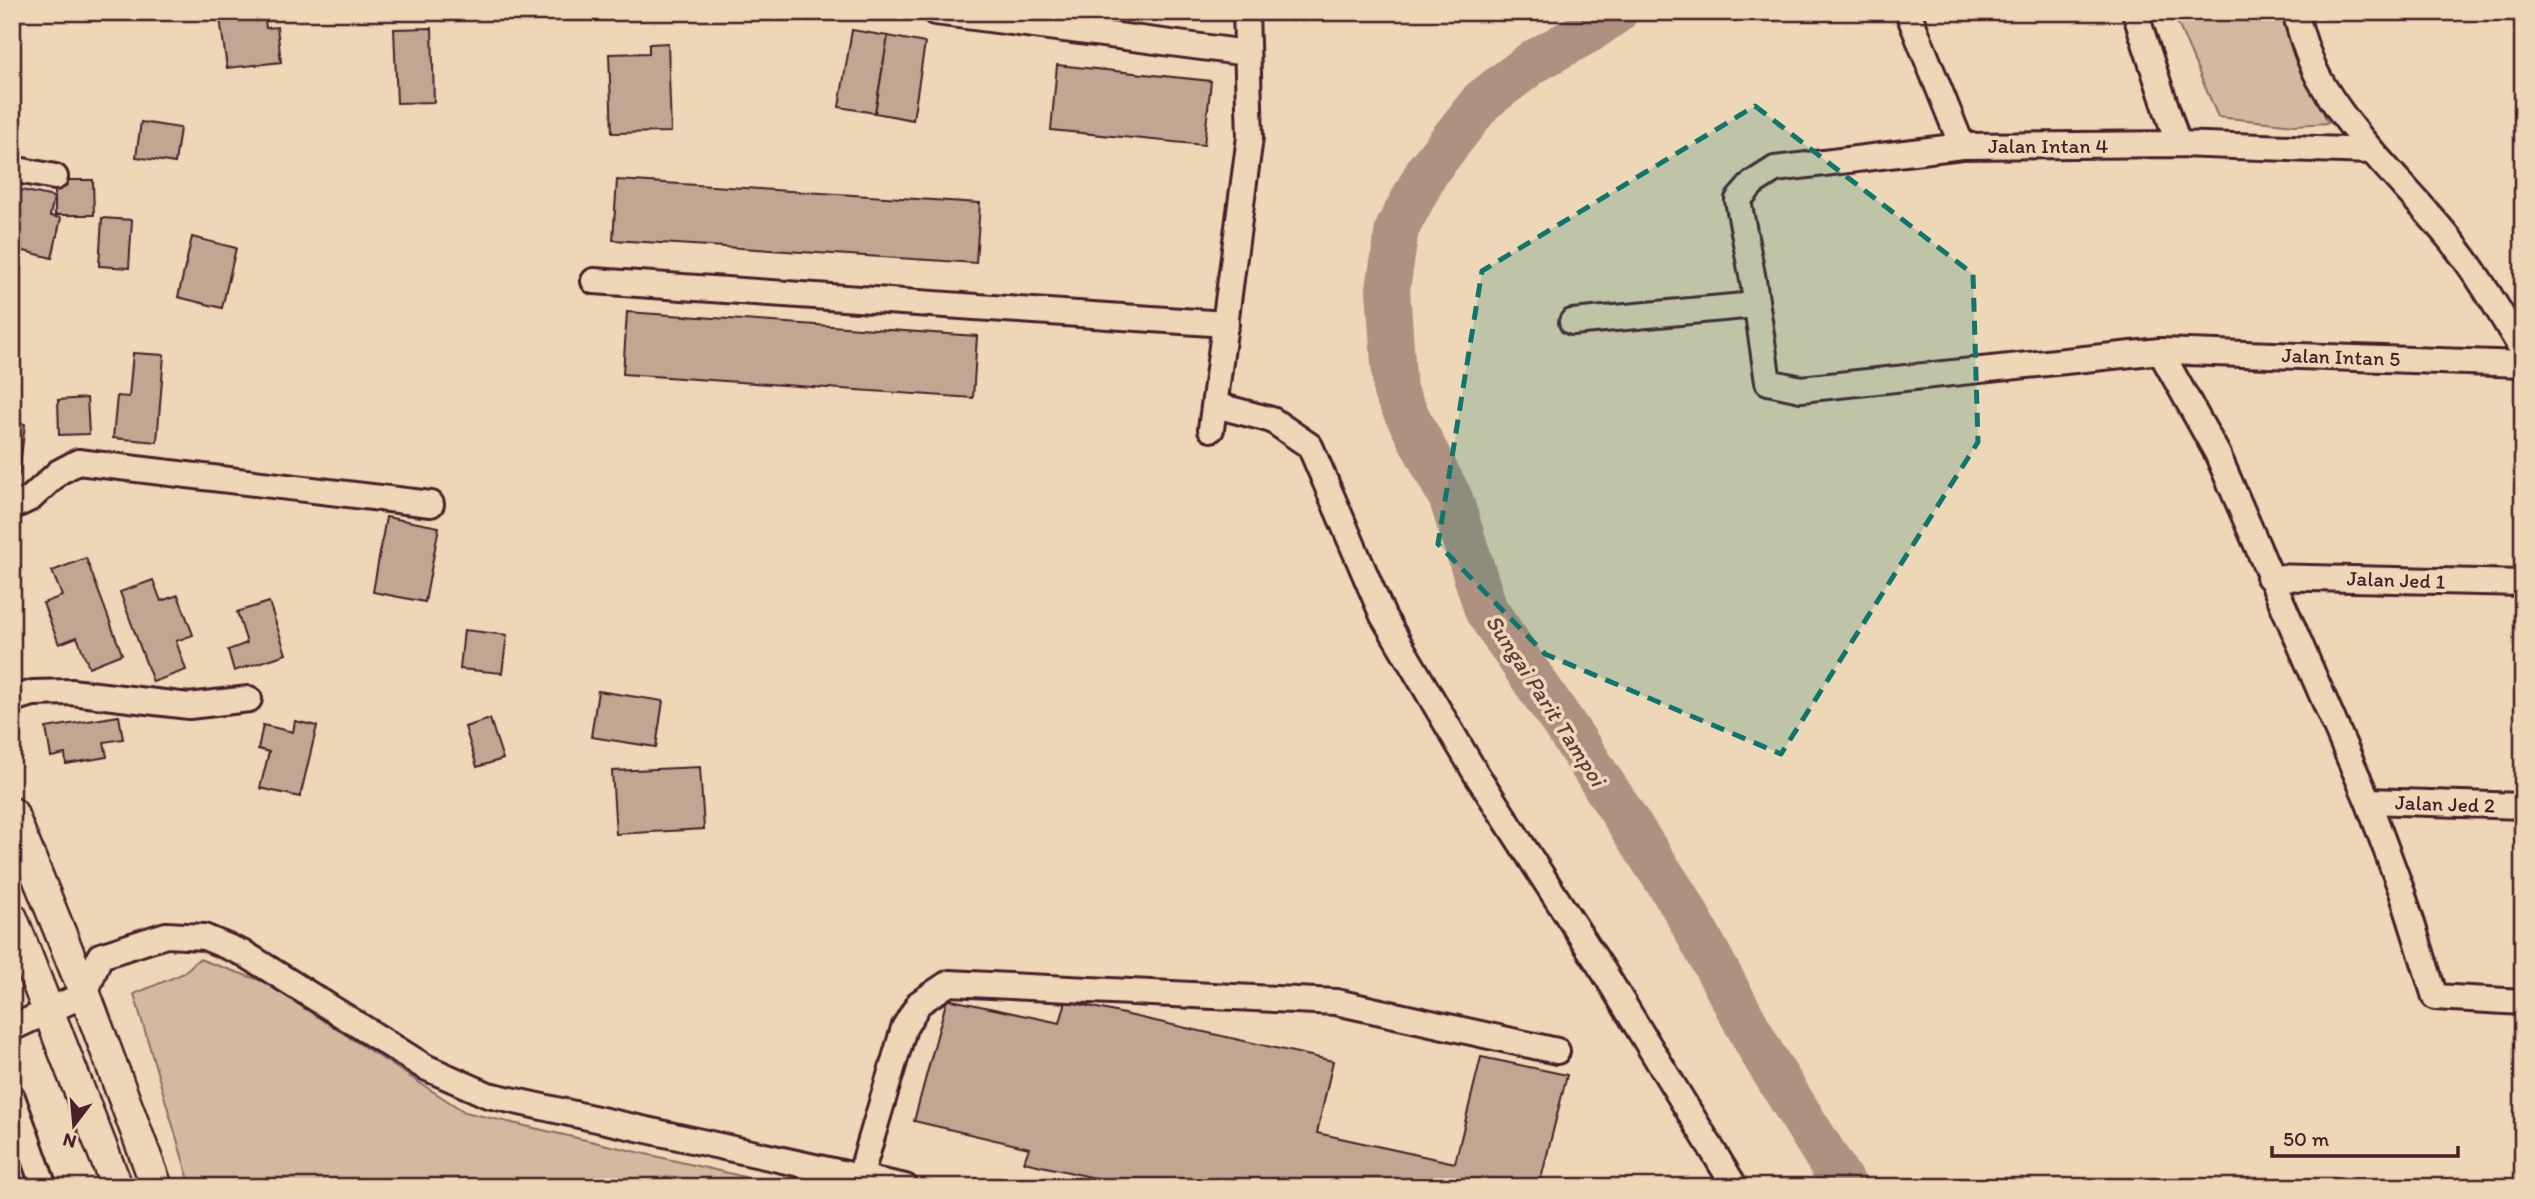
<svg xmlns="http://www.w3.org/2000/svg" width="2535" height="1199" font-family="Itim,sans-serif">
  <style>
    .green { fill: #d2b9a0; stroke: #8e6c66; stroke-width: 2 }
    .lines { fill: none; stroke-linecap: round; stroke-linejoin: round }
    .river { stroke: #ae9181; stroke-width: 44 }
    .building { fill: #c1a691; stroke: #4a1f2b; stroke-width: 2 }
    .minor-casing { stroke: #4a1f2b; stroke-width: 30 }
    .major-casing { stroke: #4a1f2b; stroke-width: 35 }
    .minor { stroke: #edd7b6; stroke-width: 24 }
    .major { stroke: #edd7b6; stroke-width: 30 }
    .marked { fill: #0f766e; fill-opacity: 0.2; stroke: #0f766e; stroke-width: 5; stroke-dasharray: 14 9; stroke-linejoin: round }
    .labels { text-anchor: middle; stroke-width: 7; stroke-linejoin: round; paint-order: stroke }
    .street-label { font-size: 21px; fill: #4a1f2b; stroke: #edd7b6 }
    .water-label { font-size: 23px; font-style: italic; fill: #633c40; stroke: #edd7b6 }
  </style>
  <rect width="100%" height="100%" fill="#edd7b6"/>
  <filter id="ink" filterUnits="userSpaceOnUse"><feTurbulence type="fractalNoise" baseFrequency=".0143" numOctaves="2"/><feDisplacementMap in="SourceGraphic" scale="14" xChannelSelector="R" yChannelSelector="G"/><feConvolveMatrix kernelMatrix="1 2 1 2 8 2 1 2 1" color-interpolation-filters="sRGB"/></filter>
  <g filter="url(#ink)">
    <!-- green -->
    <g class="green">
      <path d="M2173,12H2283L2299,58L2328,123L2295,125L2218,117Z"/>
      <path d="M199,959L262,981L465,1112L788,1187H191L134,994L182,974Z"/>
    </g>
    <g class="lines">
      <!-- river -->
      <path class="river" d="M1616,12L1589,31L1533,62L1482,101L1428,170L1397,229L1388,289L1395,392L1451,499L1486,610L1580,748L1682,905L1762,1053L1845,1187"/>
    </g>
    <!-- building -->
    <g class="building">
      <path d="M264,12L266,28L277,27L281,62L227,68L220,18Z"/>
      <path d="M432,28L434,102L397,103L394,29Z"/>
      <path d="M852,30L888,36L875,113L839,107Z"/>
      <path d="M888,36L925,43L913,120L875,113Z"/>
      <path d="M668,43L671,132L612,133L609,54L649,53V44Z"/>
      <path d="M1057,65L1211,81L1204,145L1051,130Z"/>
      <path d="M141,122L180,128L175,163L136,157Z"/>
      <path d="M55,180H93L94,215H55Z"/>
      <path d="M617,180L980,203L976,263L613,240Z"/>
      <path d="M12,188L54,197L50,216L61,218L52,258L12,248Z"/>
      <path d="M102,218L132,220L129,268L99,266Z"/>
      <path d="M192,237L236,248L222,308L178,297Z"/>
      <path d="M627,312L977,336L973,398L623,374Z"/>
      <path d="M133,353L164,355L157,442L113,438L117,396L129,397Z"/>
      <path d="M87,398L89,434L59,435L58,400Z"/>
      <path d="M12,422L25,424L19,475L12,474Z"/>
      <path d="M386,517L439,527L425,602L373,592Z"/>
      <path d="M86,558L122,654L89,667L77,637L59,644L43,603L62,596L52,571Z"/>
      <path d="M153,580L161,601L178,595L193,635L176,641L186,670L153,682L120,592Z"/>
      <path d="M269,602L286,654L234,671L228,650L247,643L237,612Z"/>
      <path d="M464,630L507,635L502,673L460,669Z"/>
      <path d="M598,691L663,701L656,747L591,737Z"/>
      <path d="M119,716L123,739L104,742L107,757L66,764L65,754L51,757L46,728Z"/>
      <path d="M490,719L503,759L477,767L465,727Z"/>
      <path d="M295,721L317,726L300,797L260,788L269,752L258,749L263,725L293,732Z"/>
      <path d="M700,767L704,829L616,834L612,771Z"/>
      <path d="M947,999L1060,1023L1066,1001L1333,1061L1317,1133L1455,1163L1481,1057L1567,1075L1539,1187H1135L1024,1162L1029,1148L914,1121Z"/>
    </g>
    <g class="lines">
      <!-- minor casing -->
      <g class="minor-casing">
        <g id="minor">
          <path d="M935,12L1247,53"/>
          <path d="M1908,12L1962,146"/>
          <path d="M2135,12L2178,144"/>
          <path d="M2295,12C2302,37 2310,65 2324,87C2360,146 2414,193 2456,247C2481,279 2502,316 2523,351"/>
          <path d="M2371,151L2178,144L1962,146L1775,169L1753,183L1738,200L1753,280L1768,382L1801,389L2160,351L2523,364"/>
          <path d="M12,169L55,177"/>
          <path d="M594,281L1226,324"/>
          <path d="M1572,322L1755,305"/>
          <path d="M2160,351L2217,453L2368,801L2402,892L2435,997L2523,1002"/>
          <path d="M1215,405L1272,420L1310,446L1383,616L1475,772L1604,972L1735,1187"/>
          <path d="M1211,429L1250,137L1246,12"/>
          <path d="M12,507L31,498L59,472L78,462L431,504"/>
          <path d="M2269,577L2523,583"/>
          <path d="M12,699L33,693L71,692L189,706L249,699"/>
          <path d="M2368,801L2523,806"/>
          <path d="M12,1028L85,994L100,956L166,935L204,937L245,954L425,1067L488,1095L905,1187"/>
          <path d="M12,1097L44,1187"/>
          <path d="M860,1177L904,1028L919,1003L949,983L1336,1002L1557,1051"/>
        </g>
      </g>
      <!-- major casing -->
      <g class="major-casing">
        <g id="major">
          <path d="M12,813L85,994L157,1187"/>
          <path d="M12,918L117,1187"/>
        </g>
      </g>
      <!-- minor -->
      <use href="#minor" class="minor"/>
      <!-- major -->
      <use href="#major" class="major"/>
    </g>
  </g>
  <!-- marked area -->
  <path class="marked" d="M1755,106L1973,274L1978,442L1781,754L1545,654L1438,544L1482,271Z"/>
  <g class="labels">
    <!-- street labels -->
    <g class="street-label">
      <text x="2048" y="153">Jalan Intan 4</text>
      <text transform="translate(2341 357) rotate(2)" y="7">Jalan Intan 5</text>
      <text transform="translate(2396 580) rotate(2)" y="7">Jalan Jed 1</text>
      <text transform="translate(2445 804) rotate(2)" y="7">Jalan Jed 2</text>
    </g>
    <!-- water labels -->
    <g class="water-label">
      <text transform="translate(1546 700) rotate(57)" y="8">Sungai Parit Tampoi</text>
    </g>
  </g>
  <!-- margin -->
  <rect width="2535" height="1199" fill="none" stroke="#edd7b6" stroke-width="42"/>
  <rect x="21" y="21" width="2493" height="1157" fill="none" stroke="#4a1f2b" stroke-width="2.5" filter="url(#ink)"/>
  <!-- north arrow -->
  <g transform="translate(74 1125) rotate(196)" stroke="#edd7b6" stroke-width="5" paint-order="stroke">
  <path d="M0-5L12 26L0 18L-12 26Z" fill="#4a1f2b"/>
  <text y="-10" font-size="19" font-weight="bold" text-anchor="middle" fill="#4a1f2b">N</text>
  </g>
  <!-- scale -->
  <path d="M2272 1146v10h186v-10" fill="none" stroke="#4a1f2b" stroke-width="3.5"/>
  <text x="2283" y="1146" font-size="21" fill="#4a1f2b" stroke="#edd7b6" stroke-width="5" paint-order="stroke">50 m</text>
</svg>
